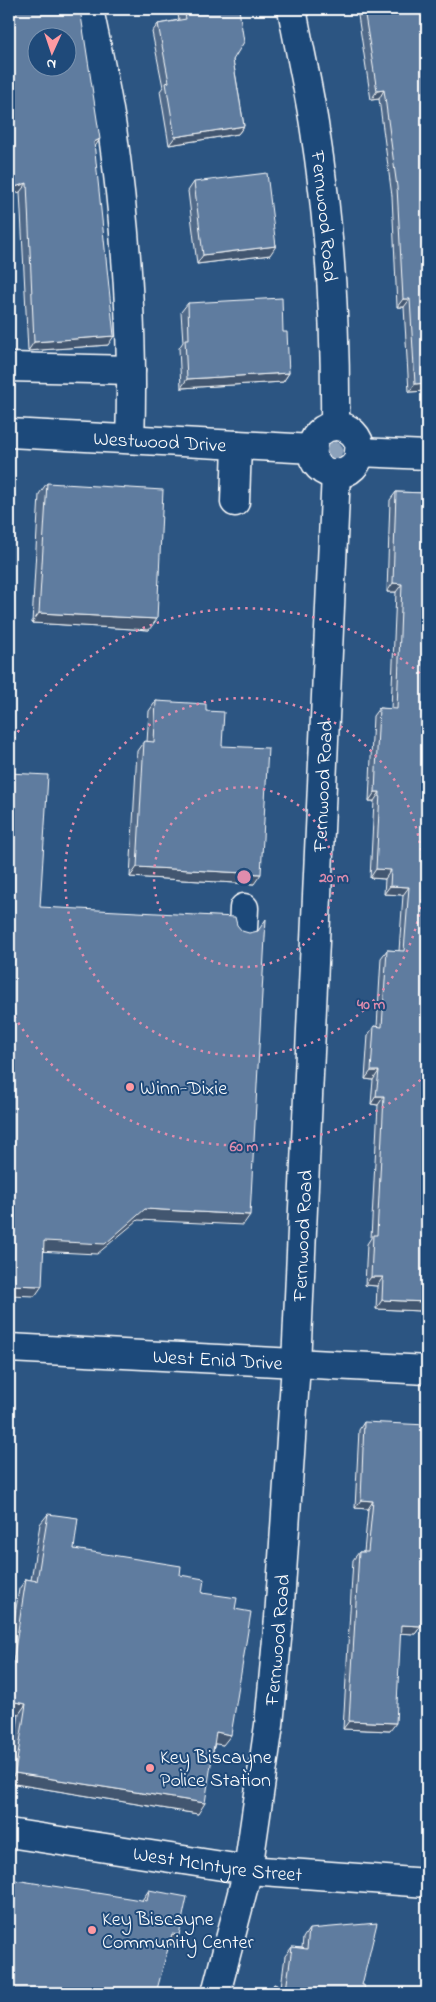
<svg xmlns="http://www.w3.org/2000/svg" width="436" height="2002" font-family="'Indie Flower',sans-serif">
  <style>
    .lines { fill: none; stroke-linecap: round; stroke-linejoin: round }
    .minor-casing { stroke: #fff; stroke-width: 31 }
    .minor { stroke: #1f4a7a; stroke-width: 28 }
    .tree { fill: #8ca2bb }
    .wall { fill: #516b89; stroke: #fff }
    .shaded-wall { fill: #42576f; stroke: #fff }
    .building { fill: #5e7c9f; stroke: #fff; fill-rule: evenodd }
    .ring { fill: none; stroke: #e08cad; stroke-width: 2.5; stroke-dasharray: 2.5 5 }
    .poi-dot { fill: #ff9aa2; stroke: #1f4a7a; stroke-width: 2 }
    .labels { text-anchor: middle; stroke-width: 4; stroke-linejoin: round; paint-order: stroke }
    .street-label { font-size: 20px; fill: #fff; stroke: #1f4a7a }
    .poi-label { font-size: 20px; fill: #fff; stroke: #1f4a7a; text-anchor: start }
    .centre { fill: #e08cad; stroke: #1f4a7a; stroke-width: 2.5 }
    .ring-label { font-size: 15px; text-anchor: middle; font-weight: bold; fill: #e08cad; stroke: #1f4a7a; stroke-width: 4; stroke-linejoin: round; paint-order: stroke }
  </style>
  <rect width="100%" height="100%" fill="#2c5582"/>
  <filter id="ink" filterUnits="userSpaceOnUse"><feTurbulence type="fractalNoise" baseFrequency=".02" numOctaves="2"/><feDisplacementMap in="SourceGraphic" scale="10" xChannelSelector="R" yChannelSelector="G"/><feConvolveMatrix kernelMatrix="1 2 1 2 8 2 1 2 1" color-interpolation-filters="sRGB"/></filter>
  <g filter="url(#ink)">
    <g class="lines">
      <!-- minor casing -->
      <g class="minor-casing">
        <g id="minor">
          <path d="M89,9C97,49 106,88 112,128C126,226 134,340 130,439"/>
          <path id="s1" d="M292,9C299,47 308,86 314,124C330,224 336,326 335,426"/>
          <path d="M9,367L131,370"/>
          <circle cx="336" cy="450" r="24"/>
          <path id="s2" d="M9,433L313,449"/>
          <path d="M359,452L427,455"/>
          <path d="M235,502L237,445"/>
          <path d="M243,928L244,908"/>
          <path id="s3" d="M9,1348L427,1370"/>
          <path id="s4" d="M9,1833L248,1870L427,1883"/>
          <path id="s5" d="M216,1993L248,1870L269,1725L279,1618L296,1364L336,473"/>
        </g>
      </g>
      <!-- minor -->
      <use href="#minor" class="minor"/>
    </g>
    <!-- trees -->
    <circle class="tree" cx="335" cy="450" r="8"/>
    <!-- wall -->
    <g class="wall">
      <path d="M9,9L94,147L108,345L28,351L20,192Z"/>
      <path d="M177,9H239L233,60L244,126L238,134L169,145L160,91L163,87L152,32L158,24L179,20Z"/>
      <path d="M357,9H425L427,391L409,392L404,307H397L392,196L379,99L371,100Z"/>
      <path d="M194,182L270,255L197,264L188,191Z"/>
      <path d="M188,303L283,332L289,373L283,382L181,388L179,348L183,342L181,312Z"/>
      <path d="M47,483L149,630L32,623L39,494Z"/>
      <path d="M396,492L427,493L426,1302L421,1311L376,1309L377,1286L365,1285L367,1244L371,1238L378,1105L371,1104L373,1080L365,1079L368,1035L374,1026L377,1027L381,958L387,950L399,951L403,895L384,894L385,879L370,878L374,801H369L373,716L379,708L391,709L396,592H387L390,500Z"/>
      <path d="M156,701L206,711L222,746L254,884L130,877L137,751L144,741L147,742L149,711Z"/>
      <path d="M364,1422L421,1626L415,1634L400,1633L390,1731L343,1729L353,1560L359,1552H364L368,1509L355,1508L359,1430Z"/>
      <path d="M48,1514L74,1549L180,1575L202,1593L235,1609L223,1745L215,1743L198,1814L9,1783V1778L19,1714L9,1712V1653L19,1589L26,1579L31,1580L40,1524Z"/>
      <path d="M149,1890L179,1935L171,1945H169L142,1900Z"/>
      <path d="M309,1929L362,1985L366,1993H268L274,1984L281,1987L285,1956L292,1947L302,1948L303,1938Z"/>
    </g>
    <!-- shaded-wall -->
    <g class="shaded-wall">
      <path d="M384,90L379,99L371,100L377,91Z"/>
      <path d="M244,126L238,134L169,145L175,137Z"/>
      <path d="M100,139L94,148V142Z"/>
      <path d="M27,183L20,192L9,196V189Z"/>
      <path d="M276,246L270,255L197,264L203,255Z"/>
      <path d="M403,299H410L404,307H397Z"/>
      <path d="M114,336L108,345L28,351L34,342Z"/>
      <path d="M289,373L283,382L181,388L187,379Z"/>
      <path d="M427,383V391L409,392L415,384Z"/>
      <path d="M393,583L402,584L396,592H387Z"/>
      <path d="M39,613L157,619L149,630L32,623Z"/>
      <path d="M375,792H380L374,801H369Z"/>
      <path d="M137,867L261,874L254,884L130,877Z"/>
      <path d="M376,869L391,870L385,879L370,878Z"/>
      <path d="M390,886L409,887L403,895L384,894Z"/>
      <path d="M371,1071H379L373,1080L365,1079Z"/>
      <path d="M376,1096H384L378,1105L371,1104Z"/>
      <path d="M145,1209L250,1215L243,1225L138,1220L97,1254L37,1251L44,1241Z"/>
      <path d="M371,1277H383L377,1286L365,1285Z"/>
      <path d="M9,1285L42,1286L35,1296L9,1295Z"/>
      <path d="M382,1300L426,1302L421,1311L376,1309Z"/>
      <path d="M361,1500L373,1501L368,1509L355,1508Z"/>
      <path d="M401,1625L421,1626L415,1634L395,1633Z"/>
      <path d="M9,1701L26,1704L19,1714L9,1712Z"/>
      <path d="M349,1721L396,1723L390,1731L343,1729Z"/>
      <path d="M216,1732L231,1735L223,1745L209,1743Z"/>
      <path d="M15,1773L205,1803L198,1814L9,1783V1782Z"/>
      <path d="M172,1934L179,1935L171,1945L164,1944Z"/>
    </g>
    <!-- building -->
    <g class="building">
      <path d="M9,9H80L100,139L94,142L114,336L34,342L27,183L9,189ZM38,38H68V68H38Z"/>
      <path d="M184,9H239L244,42L233,60L244,126L175,137L166,83L169,82L158,24L186,19Z"/>
      <path d="M364,9H425L427,22V383L415,384L410,299H403L397,187L384,90L377,91Z"/>
      <path d="M267,173L276,246L203,255L194,182Z"/>
      <path d="M282,298L283,332H287L289,373L187,379L185,339H189L188,303Z"/>
      <path d="M47,483L163,490L157,619L39,613Z"/>
      <path d="M396,492L427,493V1287L426,1302L382,1300L383,1277H371L373,1235H377L384,1096H376L379,1071H371L374,1026L382,1027L387,950L404,951L409,887L390,886L391,870L376,869L380,792H375L379,708L397,709L402,584L393,583Z"/>
      <path d="M156,701L206,704V711L224,712L222,746L268,748L261,874L137,867L144,741L154,742Z"/>
      <path d="M9,773L48,775L40,907L235,917L237,925L242,931L249,933L258,931L266,919L250,1215L145,1209L105,1244L44,1241L42,1286L9,1285Z"/>
      <path d="M364,1422L427,1425V1526L421,1626L401,1625L396,1723L349,1721L359,1552H368L373,1501L361,1500Z"/>
      <path d="M48,1514L78,1518L74,1549L181,1566L180,1575L204,1579L202,1593L237,1598L235,1609L251,1612L231,1735L216,1732L205,1803L15,1773L26,1704L9,1701V1688L26,1579L37,1581Z"/>
      <path d="M9,1879L147,1901L149,1890L187,1897L179,1935L172,1934L156,1993H9Z"/>
      <path d="M377,1923L362,1985H364L366,1993H272L274,1984L286,1990L292,1947L307,1949L309,1929Z"/>
      <rect x="410" y="1989" width="17" height="4"/>
    </g>
  </g>
  <!-- distance rings -->
  <g class="ring">
    <circle cx="244" cy="877" r="90"/>
    <circle cx="244" cy="877" r="179"/>
    <path d="M426 1075A269 269 0 0 1 10 1009M10 745A269 269 0 0 1 426 679"/>
  </g>
  <!-- markers -->
  <g class="poi-dot">
    <circle cx="130" cy="1087" r="5"/>
    <circle cx="150" cy="1768" r="5"/>
    <circle cx="92" cy="1930" r="5"/>
  </g>
  <g class="labels">
    <!-- street labels -->
    <g class="street-label">
      <text dy="7" stroke="none"><textPath href="#s1" startOffset="210">Fernwood Road</textPath></text>
      <text dy="7" stroke="none"><textPath href="#s2" startOffset="151">Westwood Drive</textPath></text>
      <text dy="7" stroke="none"><textPath href="#s5" startOffset="1214">Fernwood Road</textPath></text>
      <text dy="7" stroke="none"><textPath href="#s5" startOffset="764">Fernwood Road</textPath></text>
      <text dy="7" stroke="none"><textPath href="#s3" startOffset="209">West Enid Drive</textPath></text>
      <text dy="7" stroke="none"><textPath href="#s5" startOffset="359">Fernwood Road</textPath></text>
      <text dy="7" stroke="none"><textPath href="#s4" startOffset="211">West McIntyre Street</textPath></text>
    </g>
    <!-- poi labels -->
    <g class="poi-label">
      <text x="140" y="1094">Winn-Dixie</text>
      <text x="160" y="1763">Key Biscayne<tspan x="160" dy="23">Police Station</tspan></text>
      <text x="102" y="1925">Key Biscayne<tspan x="102" dy="23">Community Center</tspan></text>
    </g>
  </g>
  <circle cx="244" cy="877" r="8" class="centre"/>
  <g class="ring-label">
    <text x="334" y="882">20 m</text>
    <text x="371" y="1009">40 m</text>
    <text x="244" y="1151">60 m</text>
  </g>
  <!-- margin -->
  <rect width="436" height="2002" fill="none" stroke="#1f4a7a" stroke-width="30"/>
  <rect x="15" y="15" width="406" height="1972" fill="none" stroke="#fff" stroke-width="2" filter="url(#ink)"/>
  <!-- north arrow -->
  <g transform="translate(52 52) rotate(183)"><circle r="24" fill="#1f4a7a" stroke="#7992af"/>
  <path d="M0-4L9 19L0 12L-9 19Z" fill="#ff9aa2"/>
  <text y="-8" font-size="14" font-weight="bold" text-anchor="middle" fill="#ffffff">N</text>
  </g>
</svg>
